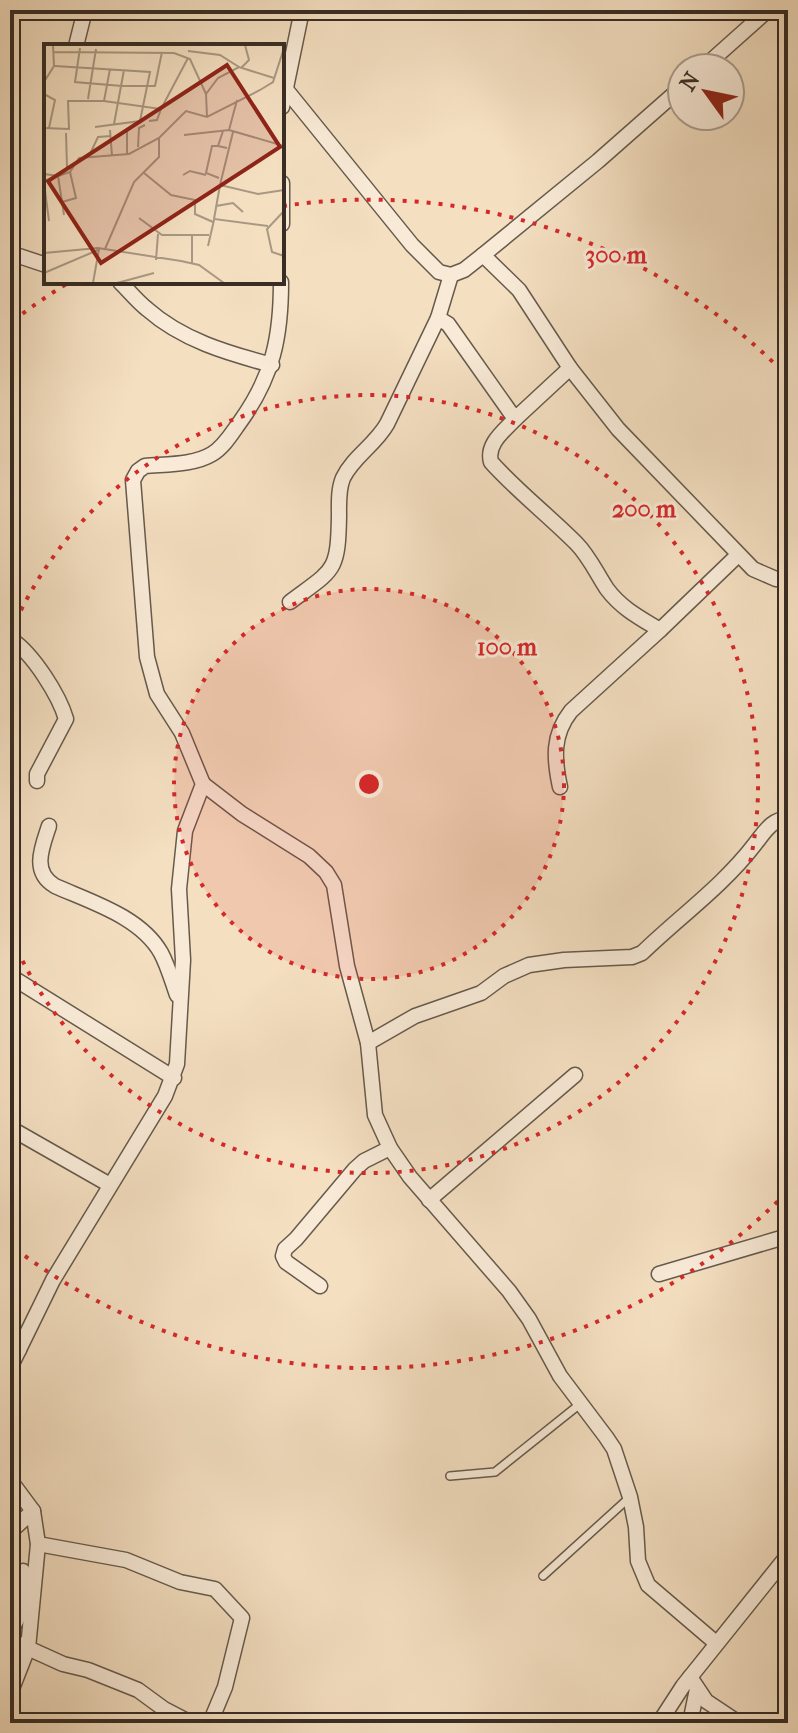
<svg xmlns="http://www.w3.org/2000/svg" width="798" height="1733" font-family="'IM FELL French Canon',serif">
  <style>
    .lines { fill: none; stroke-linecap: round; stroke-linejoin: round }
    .service-casing { stroke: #665a4c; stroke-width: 10 }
    .minor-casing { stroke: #665a4c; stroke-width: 17 }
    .service { stroke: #f8ead7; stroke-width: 7 }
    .minor { stroke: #f8ead7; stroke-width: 14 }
    .ring { fill: none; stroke: #d62828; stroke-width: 4; stroke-dasharray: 4 8 }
    .inset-road { fill: none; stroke: #a89883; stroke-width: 2 }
    .view { fill: #8f2418; fill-opacity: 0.15; stroke: #8f2418; stroke-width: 4 }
    .inset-edge { fill: none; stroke: #372d25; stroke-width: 4 }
    .centre { fill: #d62828; stroke: #f8ead7; stroke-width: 4 }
    .ring-label { font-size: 24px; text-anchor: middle; font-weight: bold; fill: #d62828; stroke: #f8ead7; stroke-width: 6; stroke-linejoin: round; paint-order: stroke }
  </style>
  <rect width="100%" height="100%" fill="#f4dfc1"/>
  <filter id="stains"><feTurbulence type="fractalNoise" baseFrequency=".0025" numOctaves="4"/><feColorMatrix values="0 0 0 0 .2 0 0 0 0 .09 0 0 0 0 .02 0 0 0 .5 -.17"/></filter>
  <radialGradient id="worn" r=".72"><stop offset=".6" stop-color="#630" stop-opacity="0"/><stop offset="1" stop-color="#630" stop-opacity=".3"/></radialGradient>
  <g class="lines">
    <!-- service casing -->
    <g class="service-casing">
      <g id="service">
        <path d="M450,1476L495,1472L580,1404"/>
        <path d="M543,1576L630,1497"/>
      </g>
    </g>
    <!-- minor casing -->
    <g class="minor-casing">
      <g id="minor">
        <path d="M76,46L85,10"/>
        <path d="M703,68L768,10"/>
        <path d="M284,87L412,245L439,272L451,275L464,270L483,255L598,161L682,87"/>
        <path d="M282,107L302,10"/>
        <path d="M282,183V224"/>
        <path d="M10,253L46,265"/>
        <path d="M483,255L519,290L570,368L618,429L753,569L776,579L788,580"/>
        <path d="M120,282C129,291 137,301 147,309C182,340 227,353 272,365"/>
        <path d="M438,318L448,324L515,419L570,368"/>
        <path d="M515,419C504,431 486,444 491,462C517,491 548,515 576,543C589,556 597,574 607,589C621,608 640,618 660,630L738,555"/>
        <path d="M290,602C334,569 338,573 339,516C339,504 338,490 343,478C353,457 375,445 387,424L438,318L451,275"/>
        <path d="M10,641L12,640C33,654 59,695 66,719L37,774V781"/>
        <path d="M203,784L242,814L309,856L326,872L334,885L347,966L368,1043L375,1115L390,1148L410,1177L509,1291L529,1319L560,1376L606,1437L614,1449L630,1497L636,1527L638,1561L648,1585L716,1643"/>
        <path d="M560,787C554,759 552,735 571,711L660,630"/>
        <path d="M49,826C42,847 31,872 55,886C91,902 141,917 161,953C168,966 172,981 177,995"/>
        <path d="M10,976L174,1078"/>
        <path d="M368,1043L415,1016L481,993L504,976L529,965L564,960L632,957L642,953C679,917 723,886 755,844C764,833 772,818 788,819"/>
        <path d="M10,1128L110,1185"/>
        <path d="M429,1200L575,1075"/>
        <path d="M659,1274L788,1236"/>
        <path d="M320,1286L286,1262L283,1256L285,1249L296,1239L355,1169L364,1161L390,1148"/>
        <path d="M10,1320L19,1350"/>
        <path d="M10,1368L53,1280L165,1096L177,1064L183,960L179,889L185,831L203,784L182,733L157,694L147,657L133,480L138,471L145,466C166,464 194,465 212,454C224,447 232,433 240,422C273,376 281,337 281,282"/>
        <path d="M10,1480L33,1511L38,1544L28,1648L10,1694"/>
        <path d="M10,1532L33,1511"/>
        <path d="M38,1544L126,1560L180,1582L215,1589L242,1618L225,1687L210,1723"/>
        <path d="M10,1632L20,1614L23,1571"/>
        <path d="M10,1640L63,1664L88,1670L138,1690L164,1709L191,1723"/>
        <path d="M690,1677L706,1701L739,1723"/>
        <path d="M659,1723L683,1686L788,1555"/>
        <path d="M690,1723L697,1689"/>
      </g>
    </g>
    <!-- service -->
    <use href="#service" class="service"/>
    <!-- minor -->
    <use href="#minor" class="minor"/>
  </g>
  <!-- distance rings -->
  <circle cx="369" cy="784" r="195" fill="#d62828" fill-opacity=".12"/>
  <g class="ring">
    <circle cx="369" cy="784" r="195"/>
    <path d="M11 632A389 389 0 1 1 11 936"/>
    <path d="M786 1193A584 584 0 0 1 13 1247M13 321A584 584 0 0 1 68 283M283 206A584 584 0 0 1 786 375"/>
  </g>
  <!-- overview -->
  <g transform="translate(44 44)">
    <rect width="240" height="240" fill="#f4dfc1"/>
    <path class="inset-road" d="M36,4L31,38L78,42H111L118,8M144,7L176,11L195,23M10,8L130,9L146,15L162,50M11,22L106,28L96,77L51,83M197,24L205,16L201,1M0,38L10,22L9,1M0,50L11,56L5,84M44,55L52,5M193,56L185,86L240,102M60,57L117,65L113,76L105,77M117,65L144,14M163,73L162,50L174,34L195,23L230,34M70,80L80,26M0,84L25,85L24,57H60L66,25M83,84V111M66,86L68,112M179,87L174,102L183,104M189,88L176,141L214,150L240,146M22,89L23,123L29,125M140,91L185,86M174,102H168L162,129L175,134M94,103L95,84L101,81M45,112L54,93L67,92M100,129L127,151L151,156V170L169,178M0,130L14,132L20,171M139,131L146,127L162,131M0,137L26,128L35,114L85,110L115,94L142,67L163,73L216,46L229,38L240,4M0,139L5,177M176,141L170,175L224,182M18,158L32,154L26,128M172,162L189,159L199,168M240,167L223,185L228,208L240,212M95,174L118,191H165M164,202L170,176M61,205L90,138L115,113V94M0,209L54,204L137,217L155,221L180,239M112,216L114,190M148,219V190M0,229L54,206M49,239L55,205M73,239L110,229"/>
    <path class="view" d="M183,21L236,103L57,219L4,137Z"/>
    <rect width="240" height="240" class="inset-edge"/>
  </g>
  <circle cx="369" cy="784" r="12" class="centre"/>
  <g class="ring-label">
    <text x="616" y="263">300 m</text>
    <text x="644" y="517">200 m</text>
    <text x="507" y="655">100 m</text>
  </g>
  <!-- margin -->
  <rect width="798" height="1733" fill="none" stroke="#f4dfc1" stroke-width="40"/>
  <rect x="12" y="12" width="774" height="1709" fill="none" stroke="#372d25" stroke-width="4"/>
  <rect x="20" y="20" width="758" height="1693" fill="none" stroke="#372d25" stroke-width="2"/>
  <!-- north arrow -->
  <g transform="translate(706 92) rotate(303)"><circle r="38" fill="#f8ead7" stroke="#ab9e90" stroke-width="2"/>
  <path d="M0-6L14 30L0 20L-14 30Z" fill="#8f2418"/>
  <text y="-12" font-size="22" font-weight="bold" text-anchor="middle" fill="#372d25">N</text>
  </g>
  <rect width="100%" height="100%" filter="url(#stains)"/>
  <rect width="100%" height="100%" fill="url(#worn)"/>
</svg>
